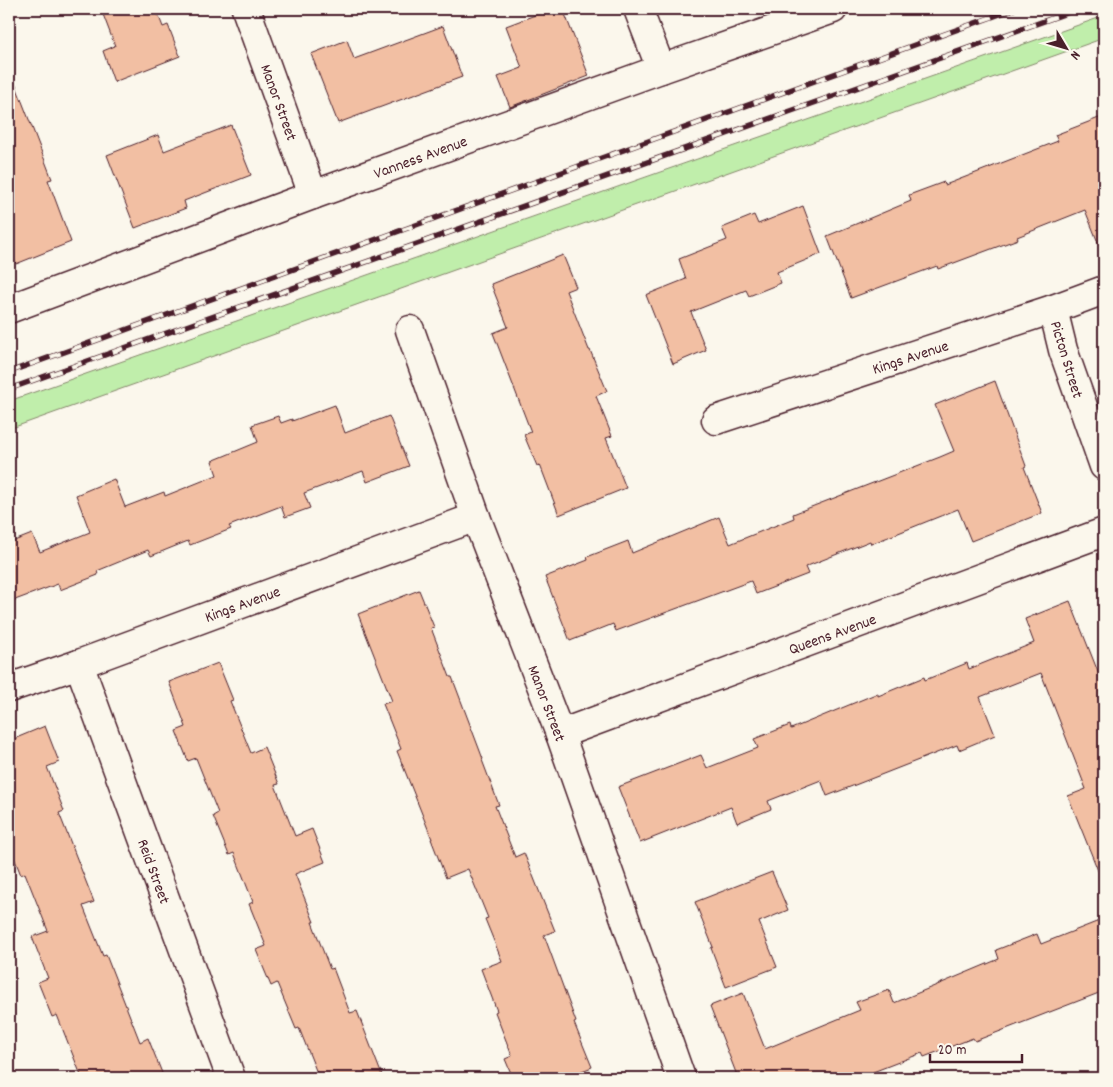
<svg xmlns="http://www.w3.org/2000/svg" width="1113" height="1087" font-family="Dekko,sans-serif">
  <style>
    .green { fill: #c0eeab; stroke: #85866b }
    .building { fill: #f2bfa3; stroke: #4a1f2b }
    .lines { fill: none; stroke-linecap: round; stroke-linejoin: round }
    .minor-casing { stroke: #4a1f2b; stroke-width: 31 }
    .minor { stroke: #fbf7ec; stroke-width: 28 }
    .rail-casing { stroke: #4a1f2b; stroke-width: 5.5 }
    .rail { stroke: #fbf7ec; stroke-width: 4; stroke-dasharray: 11; stroke-linecap: butt }
    .labels { text-anchor: middle; stroke-width: 4; stroke-linejoin: round; paint-order: stroke }
    .street-label { font-size: 16px; fill: #4a1f2b; stroke: #fbf7ec }
  </style>
  <rect width="100%" height="100%" fill="#fbf7ec"/>
  <filter id="ink" filterUnits="userSpaceOnUse"><feTurbulence type="fractalNoise" baseFrequency=".02" numOctaves="2"/><feDisplacementMap in="SourceGraphic" scale="10" xChannelSelector="R" yChannelSelector="G"/><feConvolveMatrix kernelMatrix="1 2 1 2 8 2 1 2 1" color-interpolation-filters="sRGB"/></filter>
  <g filter="url(#ink)">
    <!-- green -->
    <path class="green" d="M1104,16V38L9,429V401Z"/>
    <!-- building -->
    <g class="building">
      <path d="M101,9H156L163,27L168,25L180,56L114,82L103,51L115,46Z"/>
      <path d="M551,9H563L589,76L510,107L498,77L522,68L506,26Z"/>
      <path d="M443,26L462,77L338,123L311,54L347,40L354,59Z"/>
      <path d="M9,73H11L52,179L48,180L71,242L16,264L9,245Z"/>
      <path d="M1104,116V254L1103,255L1085,210L1017,237L1018,239L938,269L937,266L851,298L827,236L911,201L909,195L944,182L945,185L1058,141L1055,135Z"/>
      <path d="M231,125L251,175L184,201L186,208L135,228L107,155L158,135L164,151Z"/>
      <path d="M803,206L821,254L777,272L781,283L749,296L746,290L691,312L706,350L673,364L646,295L686,279L679,259L727,240L722,228L754,215L758,224Z"/>
      <path d="M563,255L576,287L566,291L589,350H590L607,391L596,396L612,436L606,438L626,488L559,515L540,465L537,466L524,435L531,432L493,333L508,327L491,284Z"/>
      <path d="M995,381L1026,466L1024,467L1042,513L971,541L958,509L871,544L870,541L805,567L808,574L756,594L751,581L616,631L613,624L570,641L545,577L588,560L587,557L628,541L632,553L719,517L730,544L794,518L793,514L940,457L954,451L935,405Z"/>
      <path d="M335,405L345,433L389,416L409,466L367,482L363,471L304,493L310,508L285,517L281,506L229,526L231,529L190,545L188,541L151,556L148,550L97,571L98,575L60,590L58,584L15,600L9,585V543L32,534L40,552L90,532L76,495L114,479L125,507L164,492L165,496L217,475L212,461L258,442L252,425L278,416L281,423L292,419V421Z"/>
      <path d="M419,590L434,627L431,628L450,677H452L483,759L482,760L499,805L495,806L515,857L524,853L555,931L544,935L576,1022L574,1023L592,1067L564,1078H513L505,1059L512,1056L495,1012L497,1011L481,969L502,961L485,919L488,918L468,869L446,878L431,839H432L397,751L401,749L383,704L392,701L358,614Z"/>
      <path d="M1070,601L1104,687V883H1103L1068,796L1086,789L1041,673L980,697L995,735L959,750L957,745L827,796L821,780L768,801L771,809L737,823L731,807L640,843L618,787L701,755L707,768L758,748L754,739L790,725L791,729L878,693V696L924,677L925,680L967,663L969,669L1034,643L1025,619Z"/>
      <path d="M218,663L233,700L230,701L251,753L264,747L279,784L275,785L295,836L312,829L325,862L295,874L314,922H312L330,969L333,968L350,1013L357,1011L383,1078H319L299,1028L296,1029L277,983L271,986L256,950L266,946L249,904L253,902L234,853L229,855L213,816L218,813L196,758L188,761L176,731L186,727L169,682Z"/>
      <path d="M45,726L59,762L47,767L64,811L59,813L94,902L83,906L103,956L106,955L140,1042L148,1038L164,1078H82L57,1015L52,1017L38,982L48,978L32,937L48,931L25,873L21,875L9,845V741Z"/>
      <path d="M772,872L788,910L759,922L777,967L726,987L711,948L713,947L695,902Z"/>
      <path d="M1104,919V991L975,1041L973,1038L924,1057L922,1053L873,1072L875,1078H738L710,1006L743,993L765,1049L860,1010L856,1002L889,990L894,1003L999,959L996,950L1037,934L1041,944Z"/>
    </g>
    <g class="lines">
      <!-- minor casing -->
      <g class="minor-casing">
        <g id="minor">
          <path d="M246,9L313,195"/>
          <path d="M638,9L661,69"/>
          <path d="M9,309L313,195L661,69L833,9"/>
          <path d="M1053,309L1063,350L1104,466"/>
          <path d="M410,330L476,517L560,734L681,1078"/>
          <path d="M716,420L1053,309L1104,290"/>
          <path d="M79,664L231,1078"/>
          <path d="M9,688L79,664L476,517"/>
          <path d="M560,734L1104,532"/>
        </g>
      </g>
      <!-- minor -->
      <use href="#minor" class="minor"/>
      <!-- rail casing -->
      <g class="rail-casing">
        <g id="rail">
          <path d="M9,372L1014,9"/>
          <path d="M9,389L1078,9"/>
        </g>
      </g>
      <!-- rail -->
      <use href="#rail" class="rail"/>
    </g>
  </g>
  <g class="labels">
    <!-- street labels -->
    <g class="street-label">
      <text transform="translate(280 102) rotate(70)" y="6">Manor Street</text>
      <text transform="translate(420 156) rotate(-20)" y="6">Vanness Avenue</text>
      <text transform="translate(910 356) rotate(-18)" y="6">Kings Avenue</text>
      <text transform="translate(1068 359) rotate(73)" y="6">Picton Street</text>
      <text transform="translate(242 603) rotate(-20)" y="6">Kings Avenue</text>
      <text transform="translate(832 633) rotate(-20)" y="6">Queens Avenue</text>
      <text transform="translate(548 703) rotate(69)" y="6">Manor Street</text>
      <text transform="translate(155 871) rotate(70)" y="6">Reid Street</text>
    </g>
  </g>
  <!-- margin -->
  <rect width="1113" height="1087" fill="none" stroke="#fbf7ec" stroke-width="30"/>
  <rect x="15" y="15" width="1083" height="1057" fill="none" stroke="#4a1f2b" stroke-width="2" filter="url(#ink)"/>
  <!-- north arrow -->
  <g transform="translate(1066 48) rotate(128)" stroke="#fbf7ec" stroke-width="4" paint-order="stroke">
  <path d="M0-4L9 19L0 12L-9 19Z" fill="#4a1f2b"/>
  <text y="-8" font-size="14" font-weight="bold" text-anchor="middle" fill="#4a1f2b">N</text>
  </g>
  <!-- scale -->
  <path d="M930 1054v8h92v-8" fill="none" stroke="#4a1f2b" stroke-width="2.5"/>
  <text x="938" y="1054" font-size="15" fill="#4a1f2b" stroke="#fbf7ec" stroke-width="4" paint-order="stroke">20 m</text>
</svg>
